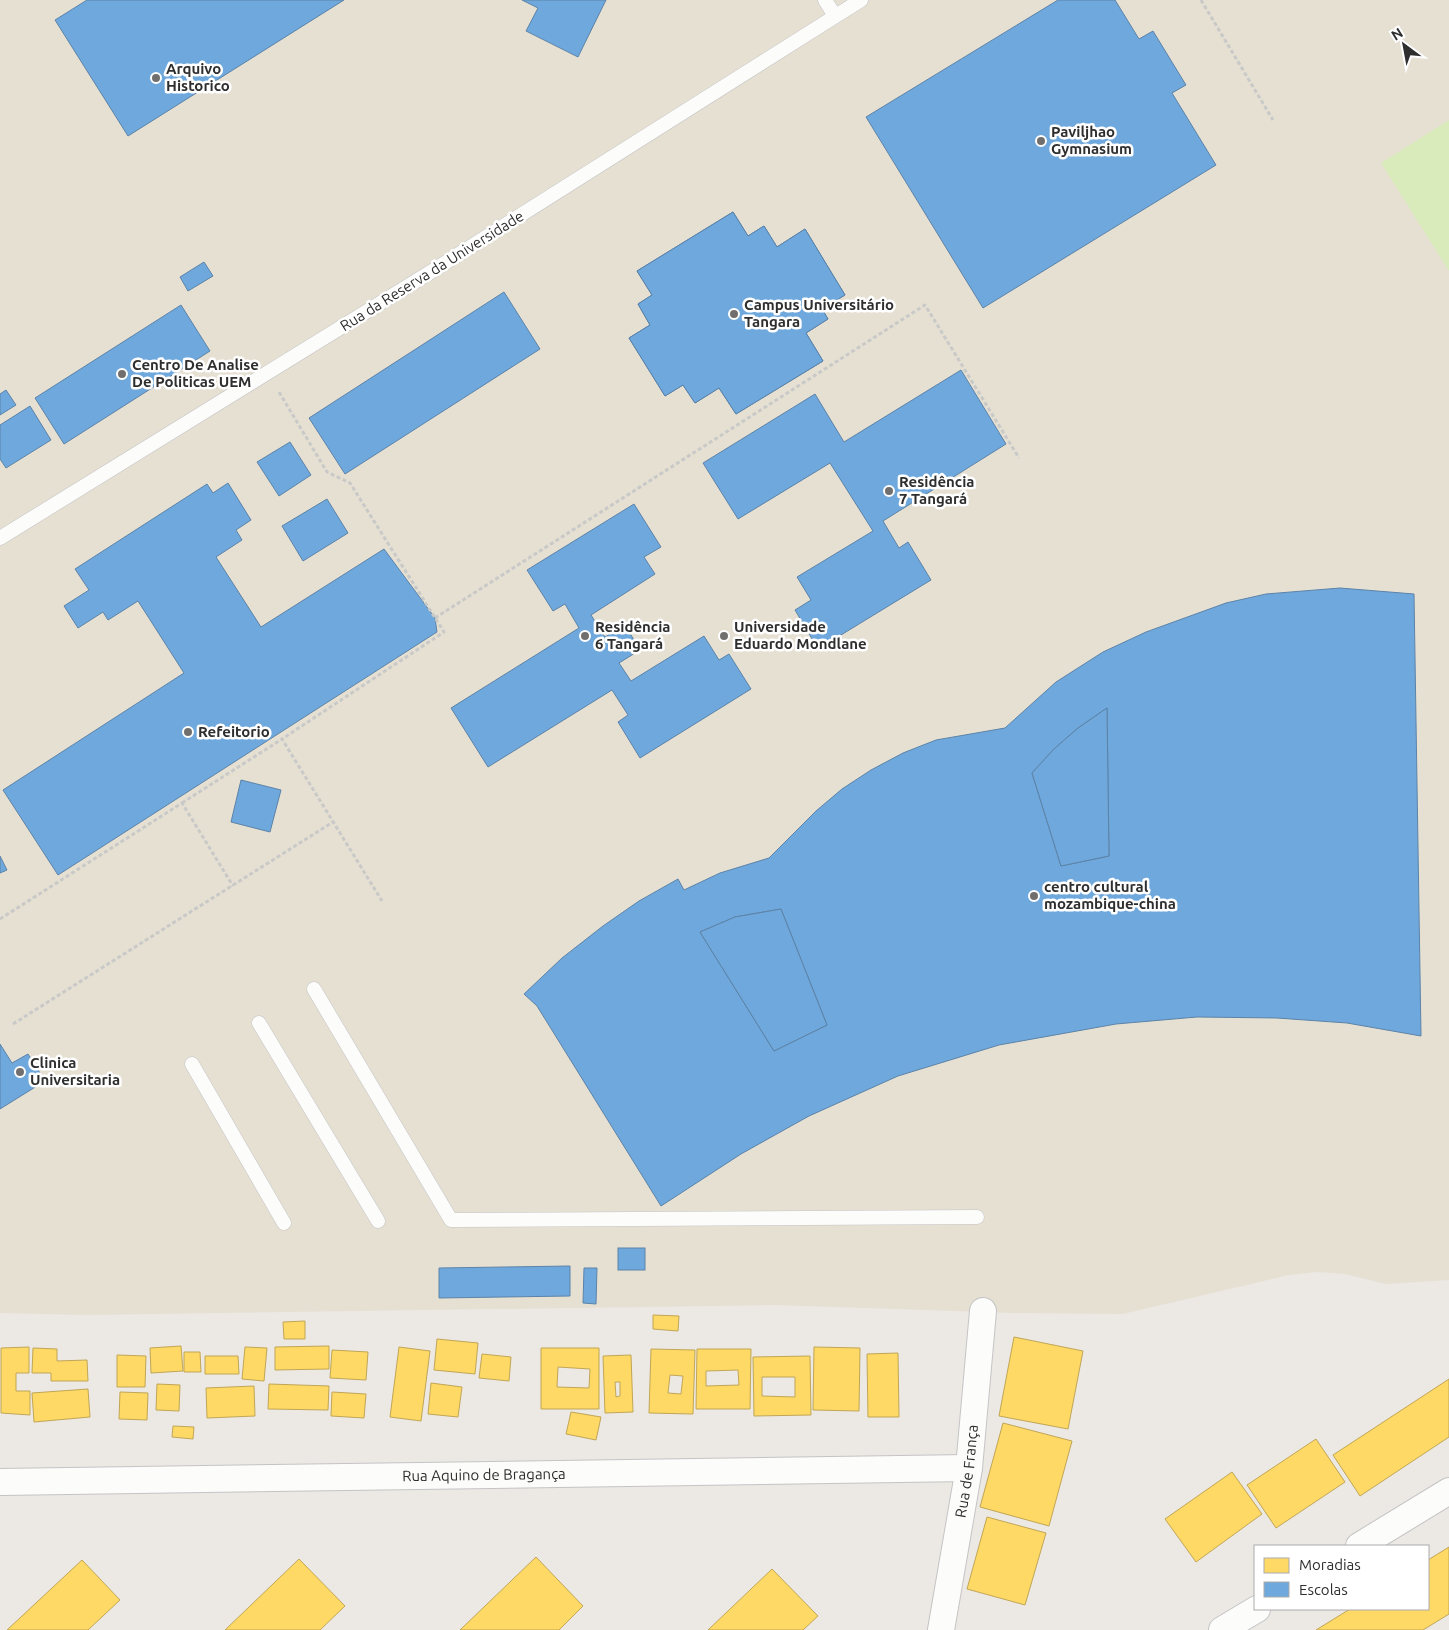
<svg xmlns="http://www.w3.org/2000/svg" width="1449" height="1630" font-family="Ubuntu,sans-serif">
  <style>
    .education { fill: #e6e0d3 }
    .pitch { fill: #d9eabb }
    .homes { fill: #ffd966; stroke: #c0a655; fill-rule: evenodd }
    .schools { fill: #6fa8dc; stroke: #5c83a8; fill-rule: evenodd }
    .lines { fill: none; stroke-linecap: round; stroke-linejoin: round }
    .lane-casing { stroke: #c5c4c5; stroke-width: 15 }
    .street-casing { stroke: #c5c4c5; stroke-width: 28 }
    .path { stroke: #c9c9c8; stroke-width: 3; stroke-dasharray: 4 2.5; stroke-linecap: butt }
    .lane { stroke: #fcfcfb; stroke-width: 14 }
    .street { stroke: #fcfcfb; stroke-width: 26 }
    .poi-dot { fill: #706f6e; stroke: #fff; stroke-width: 2 }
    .labels { text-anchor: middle; stroke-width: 5; stroke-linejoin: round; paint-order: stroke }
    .poi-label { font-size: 15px; font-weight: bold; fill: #2e2e2e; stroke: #fff; text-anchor: start }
    .street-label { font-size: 15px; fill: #2e2e2e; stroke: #fff }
  </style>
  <rect width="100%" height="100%" fill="#ece8e4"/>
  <!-- education -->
  <path class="education" d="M0,0H1449V1280L1386,1284L1345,1274L1317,1272L1289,1275L1123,1314L1013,1313L775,1305L86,1315L0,1313Z"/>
  <!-- pitch -->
  <path class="pitch" d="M1449,120V271L1381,163Z"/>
  <!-- homes -->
  <g class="homes">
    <path d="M653,1315L679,1316L678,1331L653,1329Z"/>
    <path d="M305,1321V1339H284L283,1322Z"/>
    <path d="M1014,1337L1083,1351L1068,1429L999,1416Z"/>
    <path d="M437,1339L478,1343L475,1374L434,1370Z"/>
    <path d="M181,1346L183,1371L151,1373L150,1348Z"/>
    <path d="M329,1346V1369L275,1370V1347Z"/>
    <path d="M29,1347V1373H16V1391H30V1415L1,1413V1348Z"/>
    <path d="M245,1347L267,1348L264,1381L242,1379Z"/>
    <path d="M399,1347L430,1351L421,1421L390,1417Z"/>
    <path d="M814,1347L860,1348L859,1411L813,1410Z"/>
    <path d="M33,1348L57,1349V1361L87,1360L88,1381H51V1373H32Z"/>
    <path d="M541,1348H599V1409H541ZM558,1367L590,1369L589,1388L557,1387Z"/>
    <path d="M651,1349L695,1350L693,1414L649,1413ZM670,1375L683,1376L681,1394L668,1393Z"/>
    <path d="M697,1349H751L750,1409H696ZM738,1370L739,1385L706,1386V1371Z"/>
    <path d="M332,1350L368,1352L366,1380L330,1378Z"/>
    <path d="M184,1352H200L201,1372H184Z"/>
    <path d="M898,1353L899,1417H868L867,1354Z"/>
    <path d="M482,1354L511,1357L509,1381L479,1378Z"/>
    <path d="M117,1355L146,1356L145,1387H117Z"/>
    <path d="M631,1355L633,1412L605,1413L603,1356ZM615,1382H620V1396L616,1397Z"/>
    <path d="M205,1356H238L239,1374H205Z"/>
    <path d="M810,1356L811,1415L754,1416L753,1357ZM762,1377H795V1397L762,1396Z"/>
    <path d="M1449,1379V1437L1360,1496L1333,1455Z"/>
    <path d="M431,1383L462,1387L458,1417L428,1414Z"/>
    <path d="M157,1384L180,1385L179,1411L156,1410Z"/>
    <path d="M269,1384L329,1386L328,1410L268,1409Z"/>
    <path d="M254,1386L255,1416L207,1418L206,1388Z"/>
    <path d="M88,1389L90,1417L34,1422L32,1393Z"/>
    <path d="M120,1392L148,1393L147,1420L119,1419Z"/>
    <path d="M332,1392L366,1394L364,1418L331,1416Z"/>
    <path d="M571,1412L601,1417L596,1440L566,1434Z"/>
    <path d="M1003,1423L1072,1441L1049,1526L980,1507Z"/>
    <path d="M173,1426L194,1427L193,1439L172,1437Z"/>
    <path d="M1316,1439L1345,1482L1276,1528L1247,1485Z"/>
    <path d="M1232,1472L1262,1514L1196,1562L1165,1519Z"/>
    <path d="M987,1517L1046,1533L1025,1605L967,1589Z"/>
    <path d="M1449,1547V1614L1423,1630H1316L1350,1609H1428V1560Z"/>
    <path d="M536,1557L583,1606L559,1630H460Z"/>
    <path d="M299,1559L345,1606L320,1630H225Z"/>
    <path d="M82,1560L120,1600L88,1630H7Z"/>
    <path d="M772,1569L818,1616L803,1630H708Z"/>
  </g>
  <!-- schools -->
  <g class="schools">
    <path d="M87,0H344L128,136L55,20Z"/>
    <path d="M522,0H606L578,57L526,31L538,8Z"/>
    <path d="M1058,0H1115L1139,39L1153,31L1186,85L1172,93L1216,165L983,308L866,117Z"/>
    <path d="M733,212L748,236L764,226L777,247L805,229L845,295L822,309L828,319L806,333L823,361L736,414L719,388L695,403L683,385L665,396L629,338L650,325L638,304L652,295L637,271ZM757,255L794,312L713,364L676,307Z"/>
    <path d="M733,212L748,236L764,226L777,247L805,229L845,295L822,309L828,319L806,333L823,361L736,414L719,388L695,403L683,385L665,396L629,338L650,325L638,304L652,295L637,271Z"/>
    <path d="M204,262L213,276L188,291L180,277Z"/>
    <path d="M504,292L540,349L345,474L309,418Z"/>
    <path d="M181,305L210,351L64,444L35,398Z"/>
    <path d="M961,370L1006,444L883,521L899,548L908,542L931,580L818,649L795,610L811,600L797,577L873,531L830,463L738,519L703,463L815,394L844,442Z"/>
    <path d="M6,390L16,405L0,415V394Z"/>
    <path d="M30,406L51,440L6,468L0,459V425Z"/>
    <path d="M290,442L311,475L279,496L257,462Z"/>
    <path d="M228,483L251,520L236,530L242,540L216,557L261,627L384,549L435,618L437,632L58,875L3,790L184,673L138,601L108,620L103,612L78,628L64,606L89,590L75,569L207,484L213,493Z"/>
    <path d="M327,499L348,533L303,561L282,526Z"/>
    <path d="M634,504L661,547L644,557L655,574L591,615L605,637L625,625L640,650L619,663L631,681L704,636L719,660L729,654L751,689L640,758L618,722L628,715L612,690L488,767L451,708L579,628L565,604L553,611L527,570Z"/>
    <path d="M1340,588L1414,594L1421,1036L1347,1023L1277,1018L1197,1017L1116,1024L999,1045L898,1076L809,1116L741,1154L661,1206L537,1006L524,994L562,958L603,926L639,901L678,879L684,890L720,873L769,858L816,811L842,789L871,770L903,753L936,740L1005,728L1056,682L1103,652L1146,632L1226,603L1266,594ZM1107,708L1109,856L1061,866L1032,773L1054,749L1078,728ZM781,909L827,1025L774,1051L700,932L735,917Z"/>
    <path d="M1107,708L1109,856L1061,866L1032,773L1054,749L1078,728Z"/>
    <path d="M241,780L281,790L270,832L231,822Z"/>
    <path d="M0,856L7,870L0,873Z"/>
    <path d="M781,909L827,1025L774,1051L700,932L735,917Z"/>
    <path d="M0,1044L12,1063L28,1054L45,1081L0,1109Z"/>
    <rect x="618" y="1248" width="27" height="22"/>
    <path d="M570,1266V1296L439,1298V1268Z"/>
    <path d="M584,1268H597L596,1304L583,1303Z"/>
  </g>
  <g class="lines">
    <!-- lane casing -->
    <g class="lane-casing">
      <g id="lane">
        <path d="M825,0L835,16"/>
        <path d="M0,538L429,273L861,0"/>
        <path d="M314,989L451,1220L977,1217"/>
        <path d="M259,1023L378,1221"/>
        <path d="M192,1064L284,1223"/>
      </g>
    </g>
    <!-- street casing -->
    <g class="street-casing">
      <g id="street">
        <path id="s1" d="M0,1482L969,1468"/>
        <path d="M1359,1546L1449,1491"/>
        <path id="s2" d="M941,1630L969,1468L983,1311"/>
        <path d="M1222,1630L1257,1609"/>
      </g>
    </g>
    <!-- path -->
    <g class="path">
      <path d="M1201,0L1273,120"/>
      <path d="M279,392L327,472L350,483L444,632L282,739"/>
      <path d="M435,618L925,305L1019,458"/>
      <path d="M182,803L282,739L382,901"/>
      <path d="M0,919L182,803L233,886"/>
      <path d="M13,1024L333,822"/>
    </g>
    <!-- lane -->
    <use href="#lane" class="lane"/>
    <!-- street -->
    <use href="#street" class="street"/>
  </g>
  <!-- markers -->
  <g class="poi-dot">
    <circle cx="156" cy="78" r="5"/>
    <circle cx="1041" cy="141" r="5"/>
    <circle cx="734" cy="314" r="5"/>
    <circle cx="122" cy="374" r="5"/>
    <circle cx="889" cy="491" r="5"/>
    <circle cx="585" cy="636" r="5"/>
    <circle cx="724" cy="636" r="5"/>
    <circle cx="188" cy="732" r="5"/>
    <circle cx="1034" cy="896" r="5"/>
    <circle cx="20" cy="1072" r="5"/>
  </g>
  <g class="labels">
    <!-- poi labels -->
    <g class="poi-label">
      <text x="166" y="74">Arquivo<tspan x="166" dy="17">Historico</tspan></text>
      <text x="1051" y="137">Paviljhao<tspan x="1051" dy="17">Gymnasium</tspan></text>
      <text x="744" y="310">Campus Universitário<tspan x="744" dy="17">Tangara</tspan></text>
      <text x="132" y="370">Centro De Analise<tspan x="132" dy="17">De Politicas UEM</tspan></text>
      <text x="899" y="487">Residência<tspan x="899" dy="17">7 Tangará</tspan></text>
      <text x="595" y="632">Residência<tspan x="595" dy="17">6 Tangará</tspan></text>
      <text x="734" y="632">Universidade<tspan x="734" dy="17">Eduardo Mondlane</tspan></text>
      <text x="198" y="737">Refeitorio</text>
      <text x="1044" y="892">centro cultural<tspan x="1044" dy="17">mozambique-china</tspan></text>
      <text x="30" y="1068">Clinica<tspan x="30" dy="17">Universitaria</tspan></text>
    </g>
    <!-- street labels -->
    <g class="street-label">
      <text transform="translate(432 271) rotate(-32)" y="5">Rua da Reserva da Universidade</text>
      <text dy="5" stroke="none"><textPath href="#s2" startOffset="161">Rua de França</textPath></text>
      <text dy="5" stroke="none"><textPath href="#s1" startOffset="484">Rua Aquino de Bragança</textPath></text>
    </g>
  </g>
  <!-- legend -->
  <rect x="1254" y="1545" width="175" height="65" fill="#ffffff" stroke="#ababab"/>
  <rect x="1264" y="1558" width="25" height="15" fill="#ffd966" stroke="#ababab"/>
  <text x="1299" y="1570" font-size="15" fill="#2e2e2e">Moradias</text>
  <rect x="1264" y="1582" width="25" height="15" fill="#6fa8dc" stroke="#ababab"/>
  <text x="1299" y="1595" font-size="15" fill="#2e2e2e">Escolas</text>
  <!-- north arrow -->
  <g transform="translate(1404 45) rotate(328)" stroke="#ffffff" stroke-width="4" paint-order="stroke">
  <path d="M0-4L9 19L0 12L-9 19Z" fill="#2e2e2e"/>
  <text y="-8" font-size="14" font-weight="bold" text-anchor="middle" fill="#2e2e2e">N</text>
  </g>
</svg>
